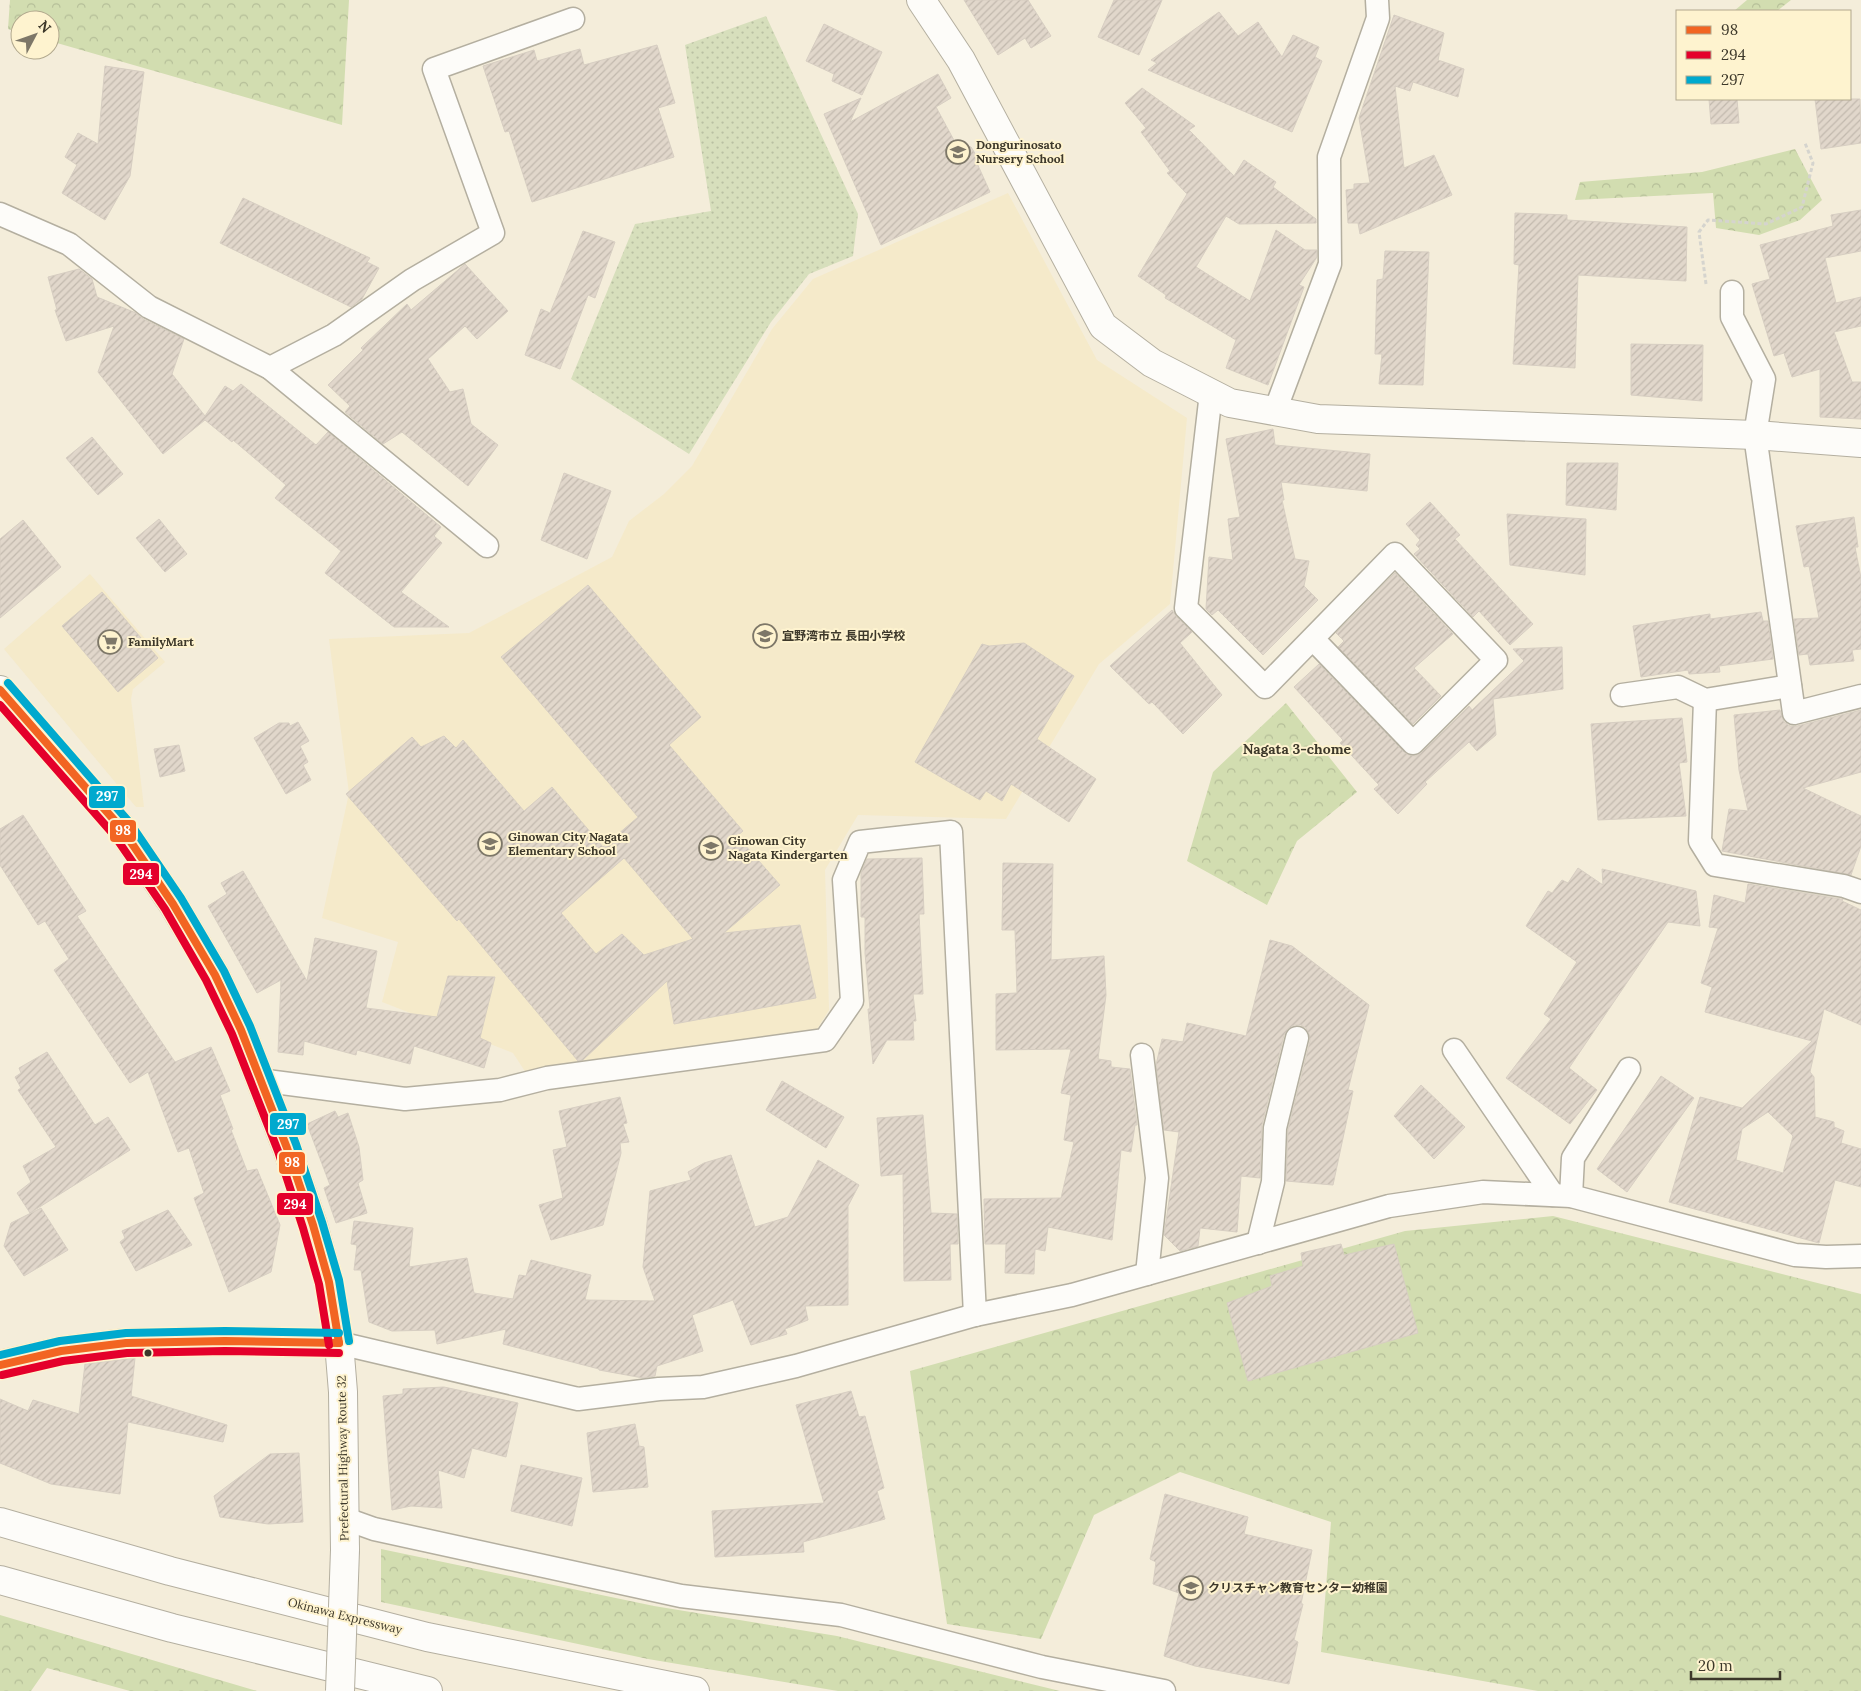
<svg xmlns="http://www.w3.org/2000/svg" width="1861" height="1691" font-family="Lora,'Noto Sans JP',serif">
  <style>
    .built { fill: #f5eaca }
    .green { fill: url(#green-dots) }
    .forest { fill: url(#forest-crowns) }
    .building { fill: url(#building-hatch); stroke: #d7cec2; fill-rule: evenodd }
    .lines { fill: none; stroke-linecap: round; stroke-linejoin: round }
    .minor-casing { stroke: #b4afa0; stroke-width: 25 }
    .tertiary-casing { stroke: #b4afa0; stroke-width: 30 }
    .secondary-casing { stroke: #b4afa0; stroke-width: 30 }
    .motorway-casing { stroke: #b4afa0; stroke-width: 30 }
    .path { stroke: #d5d4ce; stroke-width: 3; stroke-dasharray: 4 2.5; stroke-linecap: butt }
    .minor { stroke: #fdfcf9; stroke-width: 22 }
    .tertiary { stroke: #fdfcf9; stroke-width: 28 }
    .secondary { stroke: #fdfcf9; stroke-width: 28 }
    .motorway { stroke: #fdfcf9; stroke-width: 28 }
    .secondary-bridge-casing { stroke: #b4afa0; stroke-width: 30; stroke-linecap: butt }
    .secondary-bridge { stroke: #fdfcf9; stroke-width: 28 }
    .bus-1-casing { stroke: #fef3cf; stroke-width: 11 }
    .bus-2-casing { stroke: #fef3cf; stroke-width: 11 }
    .bus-3-casing { stroke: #fef3cf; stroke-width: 11 }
    .bus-1 { stroke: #f26522; stroke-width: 8 }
    .bus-2 { stroke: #e4002b; stroke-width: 8 }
    .bus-3 { stroke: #00a9ce; stroke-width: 8 }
    .bus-dot { fill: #3d382a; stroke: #fef3cf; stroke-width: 2 }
    .labels { text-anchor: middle; stroke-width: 4; stroke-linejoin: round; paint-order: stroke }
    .poi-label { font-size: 12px; font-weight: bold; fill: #3d382a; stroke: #fef3cf; text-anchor: start }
    .street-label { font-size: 12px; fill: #3d382a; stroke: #fef3cf }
    .neighbourhood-label { font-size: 14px; font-weight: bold; fill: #3d382a; stroke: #fef3cf }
    .line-badge { stroke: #fef3cf; stroke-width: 2 }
    .badge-label { font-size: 14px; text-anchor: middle; font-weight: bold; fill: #fff }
  </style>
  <defs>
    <pattern id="green-dots" width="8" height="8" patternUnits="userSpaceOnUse" patternTransform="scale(1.25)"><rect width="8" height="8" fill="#d7dfbc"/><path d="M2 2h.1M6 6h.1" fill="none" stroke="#b9c0a2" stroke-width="1.8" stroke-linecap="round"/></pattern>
    <pattern id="forest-crowns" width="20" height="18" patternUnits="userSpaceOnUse" patternTransform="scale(1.25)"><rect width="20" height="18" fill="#d2ddb0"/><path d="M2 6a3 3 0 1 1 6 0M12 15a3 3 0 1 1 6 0" fill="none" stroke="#b5be98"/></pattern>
    <pattern id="building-hatch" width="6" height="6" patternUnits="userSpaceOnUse" patternTransform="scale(1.25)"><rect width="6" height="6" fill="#e1d7cb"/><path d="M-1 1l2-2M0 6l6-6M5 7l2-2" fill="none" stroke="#c2b9ae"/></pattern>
  </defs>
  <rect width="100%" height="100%" fill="#f4edda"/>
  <!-- built -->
  <g class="built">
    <path d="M1008,193L1097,360L1187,418L1170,604L1099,664L1006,819L858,815L825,870L829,1010L814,1034L528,1076L513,1053L382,1002L398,942L322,918L349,793L329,639L469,633L612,557L629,521L664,494L692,466L772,329L813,279Z"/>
    <path d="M90,574L165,662L133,689L131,699L144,807H136L4,649Z"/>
  </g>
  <!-- green -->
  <path class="green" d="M766,16L858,214L853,256L809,274L771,322L689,454L571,379L635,224L711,211L685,45Z"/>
  <!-- forest -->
  <g class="forest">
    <path d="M10,0H349L342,125L50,41V20H20V33L8,29Z"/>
    <path d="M1747,0H1791L1777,11H1734Z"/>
    <path d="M1795,149L1822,200L1800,220L1759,235L1716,228L1713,193L1575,200L1580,182L1702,172Z"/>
    <path d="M1286,703L1357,792L1297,841L1267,905L1187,861L1213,772Z"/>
    <path d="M1553,1216L1861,1294V1691H1538L1321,1652L1331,1522L1180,1472L1094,1515L1041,1639L947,1624L910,1371L1405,1231Z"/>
    <path d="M381,1549L654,1606L837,1636L1060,1691H838L648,1659L381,1602Z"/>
    <path d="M0,1615L257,1691H130L47,1668L31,1691H0Z"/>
  </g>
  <!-- building -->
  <g class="building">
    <path d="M964,0H1028L1051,36L1031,48L1025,38L998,55Z"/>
    <path d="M1114,0H1162L1139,55L1098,37Z"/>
    <path d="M1219,12L1238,36L1258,22L1282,57L1293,35L1319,47L1315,57L1322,61L1292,132L1148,70L1157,63L1151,60Z"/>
    <path d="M1394,15L1444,33L1438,60L1464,69L1458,97L1413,82L1410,91L1395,86L1404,168L1434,155L1452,195L1360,234L1358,223H1348L1346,190L1354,189V184L1370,183L1359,118Z"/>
    <path d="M824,24L882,52L862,95L832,81L834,74L806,61Z"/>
    <path d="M657,45L675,103L658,108L674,157L532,202L509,131L505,132L483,66L534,50L537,61L580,49L584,65Z"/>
    <path d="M105,66L144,72L130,176L105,220L62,193L77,165L65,157L78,133L98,144Z"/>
    <path d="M938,74L951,98L936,107L956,144L971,147L976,155V161L990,192L881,245L824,114L861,98L850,122Z"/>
    <path d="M1142,88L1195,126L1189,130L1234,176L1244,160L1276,182L1273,187L1316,219V223L1239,224L1226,216L1196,267L1250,301L1276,230L1305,250H1317V257L1299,285L1304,287L1268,385L1226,368L1236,340L1165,298L1166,295L1138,276L1187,194L1167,173L1170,171L1141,132L1146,128L1125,103Z"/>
    <path d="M1709,99H1737L1739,123L1711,124Z"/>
    <path d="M1815,99H1860L1861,143L1821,149Z"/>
    <path d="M243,198L370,258L367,262L379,268L362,299L351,307L220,243Z"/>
    <path d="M1861,210V251L1825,258L1836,303L1861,297V326L1834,332L1852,382H1861V419L1820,417V369L1792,377L1784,353L1774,356L1752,284L1770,279L1760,245L1833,226L1831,215Z"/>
    <path d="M1515,213L1567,215V220L1687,227L1686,281L1578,275L1575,368L1513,364L1519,265L1514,264Z"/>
    <path d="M583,231L615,242L595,298L588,295L560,369L525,355L541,309L550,313Z"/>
    <path d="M1385,251L1429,252L1423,385L1379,384L1382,354H1375L1377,280L1383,279Z"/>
    <path d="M465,264L508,311L477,339L465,326L428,359L450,392L463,389L471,424L498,445L468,486L402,432L383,444L345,412L350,406L328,385L363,350L361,348L407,304L411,310Z"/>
    <path d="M79,269L92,279L97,297L136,313L143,319L184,339L172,374L205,416L225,386L233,391L241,384L316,445L328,432L441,527L434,536L442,543L401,592L449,627H394L325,573L341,551L275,498L286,485L233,440L232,442L205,420L163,454L98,372L114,326L66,341L55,310H57L48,277Z"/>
    <path d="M1631,344L1703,345L1702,401L1631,395Z"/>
    <path d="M1273,429L1275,445L1370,454L1367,491L1281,482L1284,500H1282L1295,559L1309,561L1304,586L1318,600L1263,655L1218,610L1212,615L1206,609L1209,557L1233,560L1228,519L1240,517L1226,439Z"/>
    <path d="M92,437L123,474L98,495L66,458Z"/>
    <path d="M1567,463H1618L1616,510L1566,505Z"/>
    <path d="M564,473L611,491L587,559L541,540Z"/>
    <path d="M1430,502L1460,535L1455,539L1533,624L1510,645L1479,611L1473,617L1414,554L1420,549L1416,545L1420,540L1406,524Z"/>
    <path d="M1507,514L1586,519L1585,575L1510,565Z"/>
    <path d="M1854,517L1858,547H1855L1861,578V649L1852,650L1854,661L1810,665L1808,654L1799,655L1794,619L1819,618L1809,566L1804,567L1796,526Z"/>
    <path d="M159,519L187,554L165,572L136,538Z"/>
    <path d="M23,520L61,567L0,618V539Z"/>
    <path d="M1395,573L1453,634L1414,668L1441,696L1413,724L1338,647L1344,641L1336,633Z"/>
    <path d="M588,585L701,717L669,745L743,831L737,836L780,885L724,933L800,925L816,998L674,1024L667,981L583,1060L578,1061L459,919L457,921L346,794L412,737L421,747L444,736L456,748L463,740L524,811L552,787L603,847L638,817L501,657ZM624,858L693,939L644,955L622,934L596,954L561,913Z"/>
    <path d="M102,592L158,658L118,692L62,626Z"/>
    <path d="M1172,610L1177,617L1192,632L1180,643L1222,695L1183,734L1152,702L1149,704L1110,666Z"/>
    <path d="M1761,612L1763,621H1768L1773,659L1719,666L1720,672L1689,674L1688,670L1641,677L1633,626L1710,614V619Z"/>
    <path d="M1024,643L1074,676L1037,739L1096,779L1069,822L1011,784L1002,801L986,791L980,800L915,762L982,644L989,646Z"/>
    <path d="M1562,647L1563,689L1493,699L1496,735L1477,751L1469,742L1425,782L1427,784L1398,814L1374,789L1379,785L1340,743L1343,740L1294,687L1319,664L1404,752L1409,755L1416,756L1422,752L1469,706L1472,710L1524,661L1513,649Z"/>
    <path d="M1780,710L1784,722L1790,726H1797L1861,710V772L1803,788L1861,816V846L1851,875L1722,851L1729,809L1748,811L1739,770L1734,715Z"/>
    <path d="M1682,718L1687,762L1679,763L1686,816L1598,820L1591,724Z"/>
    <path d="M298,722L309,741L300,746L308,762L303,765L311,780L286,794L254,738L279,723H289L290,726Z"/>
    <path d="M179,745L185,771L160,777L154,749Z"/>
    <path d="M23,815L86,911L77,916L175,1062L211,1047L230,1091L220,1095L233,1129L231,1130L247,1171L257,1169L280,1225L271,1272L229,1292L194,1198L204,1193L189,1148L178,1152L148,1072L130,1083L54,970L69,959L45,921L38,925L0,865V829Z"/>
    <path d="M922,858L924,914H919L923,994H913L916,1021H913L914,1040H887L873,1064L868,1009H870L865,953V917H861V873L867,859Z"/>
    <path d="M1003,863L1053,864L1051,960L1104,956L1106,995L1098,1059L1111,1061V1067L1130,1069L1137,1125H1135L1131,1152L1121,1150L1112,1240L1048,1227L1045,1251L1035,1249L1034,1274L1005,1273L1006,1244H985L984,1199L1061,1198L1074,1142L1064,1140L1071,1095L1061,1093L1071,1049L996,1050V994L1017,993L1015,930H1002Z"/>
    <path d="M1578,868L1603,885L1602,869L1696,891L1700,926L1668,922L1569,1068L1597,1090L1570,1124L1506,1078L1551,1019L1544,1014L1577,962L1526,926L1548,891L1552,893L1562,880L1568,883Z"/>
    <path d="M243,871L307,981L315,938L377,951L366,1008L437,1017L448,976L495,977L480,1038L491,1043L484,1068L414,1046L410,1064L357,1050L356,1055L304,1041L303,1055L278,1052L281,980L257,993L208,906L227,894L221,883Z"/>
    <path d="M1748,884L1841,899H1843L1842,901L1861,910V1025L1824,1009L1810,1072L1814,1077L1815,1117L1834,1122V1127L1844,1131L1841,1143L1861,1149V1187L1835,1180L1819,1243L1669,1202L1700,1097L1742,1108L1812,1041L1705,1012L1712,987L1701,983L1718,928L1709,927L1714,895L1745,903ZM1768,1112L1793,1136L1783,1173L1736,1160L1742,1129Z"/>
    <path d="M1270,940L1292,946L1369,1005L1348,1090L1353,1091L1333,1185L1286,1181L1288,1130L1310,1041L1309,1034L1306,1028L1301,1025H1294L1288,1029L1284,1035L1262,1125L1260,1178L1241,1176L1237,1232L1200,1228L1198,1246L1180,1251L1164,1235L1179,1132L1164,1130L1156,1065L1162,1039L1183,1042L1187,1023L1246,1036Z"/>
    <path d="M47,1052L95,1125L108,1117L130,1150L30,1213L17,1193L31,1182L23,1166L56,1147L18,1090L21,1088L15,1077L21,1073L19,1068Z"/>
    <path d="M1661,1076L1694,1098L1627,1192L1597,1169Z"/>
    <path d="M782,1081L844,1117L826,1148L766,1110Z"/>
    <path d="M1421,1085L1465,1127L1434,1159L1394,1116Z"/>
    <path d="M620,1097L627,1123L623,1124L629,1142L620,1143L621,1153L603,1225L551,1240L539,1205L563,1198L553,1150L567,1147L559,1111Z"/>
    <path d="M335,1111L338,1117L348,1113L359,1147L363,1180L358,1183L367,1213L336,1223L324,1188L330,1185L307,1124Z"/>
    <path d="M923,1115L931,1213L957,1214L958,1244H950L951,1280L904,1281L903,1174L881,1176L877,1118Z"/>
    <path d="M731,1155L755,1227L788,1217L818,1160L859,1185L848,1206V1305L805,1306L808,1320L785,1329L787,1334L751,1345L733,1300L692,1315L703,1351L657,1366L655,1376L643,1378L599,1370V1369L503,1344L506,1329L437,1344L435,1330L392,1331L369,1322L361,1270H354L357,1245L351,1244L354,1221L413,1228L409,1267L467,1258L474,1293L513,1299L519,1275L526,1276L531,1260L591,1275L585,1300L655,1301L643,1267L650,1191L691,1180L688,1172L704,1163Z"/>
    <path d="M41,1208L68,1250L24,1276L4,1246L11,1223Z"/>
    <path d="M168,1210L192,1245L136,1271L120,1242L125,1238L122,1231Z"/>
    <path d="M1341,1244L1344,1255L1394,1244L1418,1333L1248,1381L1227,1303L1272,1286L1270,1276L1303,1266L1301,1253Z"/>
    <path d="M135,1358L131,1396L227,1425L223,1442L128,1422L120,1494L51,1484L0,1463V1399L28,1411L33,1400L79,1414L85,1364Z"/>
    <path d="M444,1387L518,1403L506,1457L472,1448L464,1478L438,1470L442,1508L411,1506L392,1510L383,1396L403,1394V1389Z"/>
    <path d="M851,1391L859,1417L865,1416L884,1488L877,1491L885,1519L803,1542L804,1552L715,1557L712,1511L824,1503L796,1405Z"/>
    <path d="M635,1424L639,1446L644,1447L648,1487L593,1492L587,1433Z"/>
    <path d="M299,1453L303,1522L268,1524L220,1517L214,1496L270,1454Z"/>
    <path d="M521,1465L582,1478L572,1526L511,1511Z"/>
    <path d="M1165,1494L1248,1517L1244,1534L1312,1550L1301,1604H1303L1294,1640L1298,1642L1289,1684L1195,1666L1164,1656L1179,1593L1153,1584L1156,1562L1150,1559Z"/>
  </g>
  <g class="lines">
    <!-- minor casing -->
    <g class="minor-casing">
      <g id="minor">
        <path d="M0,214L69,244L149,307L270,368L487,546"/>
        <path d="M1732,292V317L1764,379L1755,435L1794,713L1861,696"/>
        <path d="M270,368L334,335L412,280L493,233L434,69L573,19"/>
        <path d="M1211,393L1186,608L1265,687L1395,554L1496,660L1413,743L1313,639"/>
        <path d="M1275,411L1330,264L1329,157L1378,18L1377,0"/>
        <path d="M1622,695L1678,687L1705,700L1790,686"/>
        <path d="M1705,700L1700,841L1715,865L1844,886L1861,892"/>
        <path d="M1454,1050L1553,1195"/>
        <path d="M1142,1055L1157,1178L1147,1274"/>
        <path d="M259,1080L405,1099L500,1090L547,1078L825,1040L852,1001L844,880L860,842L951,832L975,1315"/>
        <path d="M1571,1196L1573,1158L1629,1069"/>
        <path d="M1258,1243L1273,1182L1275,1128L1297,1038"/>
        <path d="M339,1343L578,1399L659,1389L703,1387L796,1366L975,1315L1072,1295L1389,1206L1483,1192L1571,1196L1795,1255L1826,1257L1861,1256"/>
        <path d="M346,1519L374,1529L681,1596L841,1615L1042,1667L1164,1691"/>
      </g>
    </g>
    <!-- tertiary casing -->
    <g class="tertiary-casing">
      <g id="tertiary">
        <path d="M921,0L961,60L1103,326L1152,363L1230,403L1318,419L1755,435L1861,443"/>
        <path d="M0,1365L61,1351L126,1343L225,1341L339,1343"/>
      </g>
    </g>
    <!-- secondary casing -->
    <g class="secondary-casing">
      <path id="secondary" d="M0,690L122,829L173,904L215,975L241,1030L287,1148L313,1225L329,1282L339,1343L343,1392L345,1550"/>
    </g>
    <!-- motorway casing -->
    <g class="motorway-casing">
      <g id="motorway">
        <path d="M0,1522L170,1571L427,1637L695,1691"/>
        <path d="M0,1580L172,1628L428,1691"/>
      </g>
    </g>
    <!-- path -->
    <path class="path" d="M1706,284L1699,232L1708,220L1766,224L1802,207L1813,163L1805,143"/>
    <!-- minor -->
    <use href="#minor" class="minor"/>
    <!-- tertiary -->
    <use href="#tertiary" class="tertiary"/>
    <!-- secondary -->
    <use href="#secondary" class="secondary"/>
    <!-- motorway -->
    <use href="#motorway" class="motorway"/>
    <!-- secondary-bridge casing -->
    <g class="secondary-bridge-casing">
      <path id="secondary-bridge" d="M340,1691L345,1550"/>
    </g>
    <!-- secondary-bridge -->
    <use href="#secondary-bridge" class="secondary-bridge"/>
    <!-- bus-1 casing -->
    <g class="bus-1-casing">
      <g id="bus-1">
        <path d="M0,690L122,829L173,904L215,975L241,1030L287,1148L313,1225L329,1282L339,1343"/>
        <path d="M0,1365L61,1351L126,1343L225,1341L339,1343"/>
      </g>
    </g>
    <!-- bus-2 casing -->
    <g class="bus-2-casing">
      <g id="bus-2">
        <path d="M0,705L114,835L165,909L206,980L232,1034L278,1151L303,1228L319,1284L329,1345"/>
        <path d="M2,1375L63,1361L127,1353L225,1351L339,1353"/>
      </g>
    </g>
    <!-- bus-3 casing -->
    <g class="bus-3-casing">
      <g id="bus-3">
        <path d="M8,683L130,823L181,898L224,971L250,1026L296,1144L322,1222L339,1280L349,1341"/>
        <path d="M0,1355L60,1341L126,1333L225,1331L339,1333"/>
      </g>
    </g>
    <!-- bus-1 -->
    <use href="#bus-1" class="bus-1"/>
    <!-- bus-2 -->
    <use href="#bus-2" class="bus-2"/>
    <!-- bus-3 -->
    <use href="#bus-3" class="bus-3"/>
  </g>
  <!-- icons -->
  <defs>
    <g id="school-ring" transform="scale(1.25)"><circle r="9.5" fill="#fef3cf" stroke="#7d7768" stroke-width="1.5"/><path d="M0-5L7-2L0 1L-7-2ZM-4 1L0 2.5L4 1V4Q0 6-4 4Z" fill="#7d7768"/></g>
    <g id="supermarket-ring" transform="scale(1.25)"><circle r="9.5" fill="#fef3cf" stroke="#7d7768" stroke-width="1.5"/><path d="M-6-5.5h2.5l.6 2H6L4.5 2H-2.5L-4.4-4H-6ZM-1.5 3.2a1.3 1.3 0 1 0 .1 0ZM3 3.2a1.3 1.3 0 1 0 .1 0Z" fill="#7d7768"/></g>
  </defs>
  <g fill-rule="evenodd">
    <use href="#school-ring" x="958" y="152"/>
    <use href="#school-ring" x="765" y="636"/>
    <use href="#supermarket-ring" x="110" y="642"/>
    <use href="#school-ring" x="490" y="844"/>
    <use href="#school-ring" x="711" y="848"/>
    <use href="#school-ring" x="1191" y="1588"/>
  </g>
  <!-- markers -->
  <circle class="bus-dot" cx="148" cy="1353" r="4.5"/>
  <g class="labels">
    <!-- poi labels -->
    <g class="poi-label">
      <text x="976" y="149">Dongurinosato<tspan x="976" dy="14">Nursery School</tspan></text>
      <text x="782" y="640">宜野湾市立 長田小学校</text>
      <text x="128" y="646">FamilyMart</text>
      <text x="508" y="841">Ginowan City Nagata<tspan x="508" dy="14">Elementary School</tspan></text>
      <text x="728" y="845">Ginowan City<tspan x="728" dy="14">Nagata Kindergarten</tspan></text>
      <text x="1208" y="1592">クリスチャン教育センター幼稚園</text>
    </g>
    <!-- street labels -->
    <g class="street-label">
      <text transform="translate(343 1458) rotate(-91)" y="4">Prefectural Highway Route 32</text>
      <text transform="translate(345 1616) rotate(14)" y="4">Okinawa Expressway</text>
    </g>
    <!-- neighbourhood labels -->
    <g class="neighbourhood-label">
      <text x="1297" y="754">Nagata 3-chome</text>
    </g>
  </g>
  <g class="line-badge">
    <rect x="88" y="785" width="38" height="24" rx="5" fill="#00a9ce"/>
    <rect x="109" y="819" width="28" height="24" rx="5" fill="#f26522"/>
    <rect x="122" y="862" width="38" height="24" rx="5" fill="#e4002b"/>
    <rect x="269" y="1112" width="38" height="24" rx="5" fill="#00a9ce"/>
    <rect x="278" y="1151" width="28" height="24" rx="5" fill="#f26522"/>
    <rect x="276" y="1192" width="38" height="24" rx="5" fill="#e4002b"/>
  </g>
  <g class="badge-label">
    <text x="107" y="801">297</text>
    <text x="123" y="835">98</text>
    <text x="141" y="879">294</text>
    <text x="288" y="1129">297</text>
    <text x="292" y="1167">98</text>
    <text x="295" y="1209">294</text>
  </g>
  <!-- legend -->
  <rect x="1676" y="10" width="175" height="90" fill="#fef3cf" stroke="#b1a88d"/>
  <rect x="1686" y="26" width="25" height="8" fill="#f26522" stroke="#b1a88d"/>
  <text x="1721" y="35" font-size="15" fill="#3d382a">98</text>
  <rect x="1686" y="51" width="25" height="8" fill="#e4002b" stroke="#b1a88d"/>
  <text x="1721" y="60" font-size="15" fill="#3d382a">294</text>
  <rect x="1686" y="76" width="25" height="8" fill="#00a9ce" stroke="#b1a88d"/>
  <text x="1721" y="85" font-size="15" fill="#3d382a">297</text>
  <!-- north arrow -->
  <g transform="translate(35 35) rotate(49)"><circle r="24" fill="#fef3cf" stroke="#b1a88d"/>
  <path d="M0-4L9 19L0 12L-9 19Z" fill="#7d7768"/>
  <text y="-8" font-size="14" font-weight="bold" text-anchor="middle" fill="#3d382a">N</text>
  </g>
  <!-- scale -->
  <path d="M1691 1671v8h89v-8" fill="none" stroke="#3d382a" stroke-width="2.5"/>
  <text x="1698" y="1671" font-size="15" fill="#3d382a" stroke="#fef3cf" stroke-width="4" paint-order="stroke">20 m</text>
</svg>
